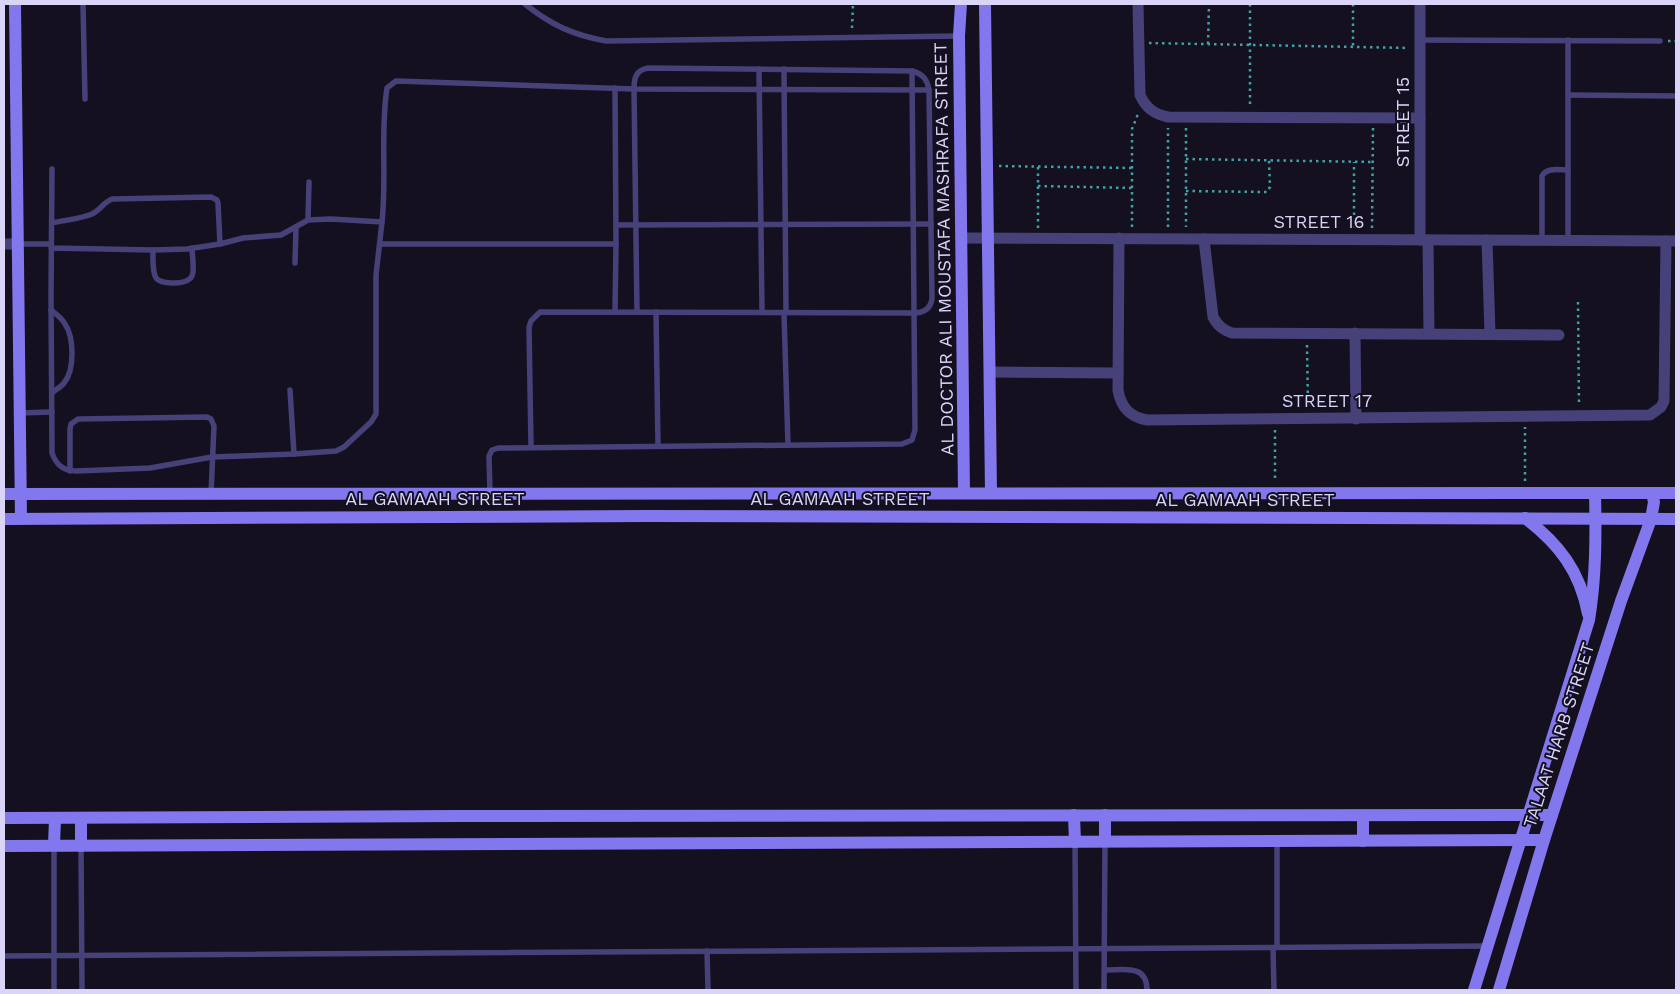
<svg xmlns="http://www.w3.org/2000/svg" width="1680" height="994" font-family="'Work Sans',sans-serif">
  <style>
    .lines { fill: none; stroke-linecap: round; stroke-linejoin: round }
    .path { stroke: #3da3a4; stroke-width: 2.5; stroke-dasharray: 2.5 4; stroke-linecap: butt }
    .lane { stroke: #474179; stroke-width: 5.5 }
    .street { stroke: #474179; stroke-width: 11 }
    .secondary { stroke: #8377ed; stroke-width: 12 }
    .labels { text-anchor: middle; stroke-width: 4; stroke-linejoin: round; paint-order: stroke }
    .street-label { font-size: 18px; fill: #dbd4f9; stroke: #141020 }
  </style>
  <rect width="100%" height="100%" fill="#141020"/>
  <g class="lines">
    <!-- path -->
    <g class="path">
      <path d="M1250,4V105"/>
      <path d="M1353,4V47"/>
      <path d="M852,28L853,4"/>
      <path d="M1668,41H1676"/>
      <path d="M1149,43L1409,48"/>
      <path d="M1208,44L1209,4"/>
      <path d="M1186,128V227"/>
      <path d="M1186,159L1373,162"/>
      <path d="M999,166L1132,168"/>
      <path d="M1038,167V228"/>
      <path d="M1038,186L1132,188"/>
      <path d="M1186,191L1267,192L1270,187L1269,160"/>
      <path d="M1132,227V129L1138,114"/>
      <path d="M1168,227V128"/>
      <path d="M1354,228V162"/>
      <path d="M1372,228L1373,128"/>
      <path d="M1578,302L1579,405"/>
      <path d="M1307,345L1308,407"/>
      <path d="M1275,430V482"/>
      <path d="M1525,481V427"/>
    </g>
    <!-- lane -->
    <g class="lane">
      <path d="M83,4L85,99"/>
      <path d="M525,4C551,25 573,35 606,41L959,36"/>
      <path d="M1420,40L1660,41"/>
      <path d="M1568,40V240"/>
      <path d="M759,69L762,312"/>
      <path d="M784,69L786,312"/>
      <path d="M615,88L616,244L615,312"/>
      <path d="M1568,95L1676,96"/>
      <path d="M308,220L309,182"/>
      <path d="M382,222C387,177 380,132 387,88L396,81L634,89L929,90"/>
      <path d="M52,223C65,220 80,219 92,214C100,210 104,202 112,199L211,197L217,200L218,203L220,244"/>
      <path d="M616,225L931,224"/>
      <path d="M1542,240V176C1547,167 1559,170 1568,170"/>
      <path d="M19,244H51"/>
      <path d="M380,244H616"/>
      <path d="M51,248L153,250L187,249L220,244L243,238L281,235L308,220L331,219L382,222L376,275V414L371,422L344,447L336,451L294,454L212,457L150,468L76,471C64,471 56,465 52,453L51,297L52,169"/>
      <path d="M153,250C153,258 152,271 156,278C161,285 188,285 192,276C195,269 192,256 192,248"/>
      <path d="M295,263L296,227"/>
      <path d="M51,310C56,314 62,318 65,324C74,337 75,370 64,383C61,387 55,390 52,393"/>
      <path d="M656,312L658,446"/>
      <path d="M784,313L788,445"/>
      <path d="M290,390L294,454"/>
      <path d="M19,413L52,412"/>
      <path d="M531,447L529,327L531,321L540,312L913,313C924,313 931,309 932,298L929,90C927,79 923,74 912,71L648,68C636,70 634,78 634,89L637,312"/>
      <path d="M70,471V429L71,424L78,419L207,417L211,419L214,426L211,494"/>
      <path d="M490,493L489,456L492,450L498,448L902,444L912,440L915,430L912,71"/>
      <path d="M1075,842L1076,990"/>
      <path d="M81,846L82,990"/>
      <path d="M1277,947V841"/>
      <path d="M1273,948L1274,990"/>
      <path d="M707,951L708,990"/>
      <path d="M4,956L1488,946"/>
      <path d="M1105,970C1124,970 1147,964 1147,990"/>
      <path d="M54,990V845"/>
      <path d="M1104,990L1105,842"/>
    </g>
    <!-- street -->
    <g class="street">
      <path d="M1138,4L1140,95C1146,108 1154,114 1168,117L1420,118"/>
      <path d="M1420,4V240"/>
      <path d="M962,238L1676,241"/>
      <path d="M1119,238L1118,390C1121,408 1130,417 1147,420L1650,415L1661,407L1664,401L1666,241"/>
      <path d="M1204,239L1213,317C1218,326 1223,330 1232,333L1559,335"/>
      <path d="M1428,240L1429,334"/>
      <path d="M1487,240L1490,334"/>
      <path d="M4,244H18"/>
      <path d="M1355,333L1356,419"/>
      <path d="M991,372L1118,373"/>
    </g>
    <!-- secondary -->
    <g class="secondary">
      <path d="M15,4L21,519"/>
      <path d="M961,4L959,36L964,493"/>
      <path d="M985,4L991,493"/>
      <path d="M4,494L1676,493"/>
      <path d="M1525,518C1559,544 1580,571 1588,614"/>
      <path d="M4,519L647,516L1676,519"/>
      <path d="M1074,815L1075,842"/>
      <path d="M1105,815V841"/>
      <path d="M4,818L460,816L1552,815"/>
      <path d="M1363,841V816"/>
      <path d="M54,845L55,819"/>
      <path d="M4,846L1544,840"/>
      <path d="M81,846V819"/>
      <path d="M1474,990L1589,620C1596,577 1596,536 1595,493"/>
      <path d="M1499,990L1544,840L1621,601L1651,519L1654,502L1652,493"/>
    </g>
  </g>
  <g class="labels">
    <!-- street labels -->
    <g class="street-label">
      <text transform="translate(1403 122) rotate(-90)" y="6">STREET 15</text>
      <text x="1319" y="228">STREET 16</text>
      <text transform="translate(944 249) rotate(-91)" y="6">AL DOCTOR ALI MOUSTAFA MASHRAFA STREET</text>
      <text x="1327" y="407">STREET 17</text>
      <text x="435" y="505">AL GAMAAH STREET</text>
      <text x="840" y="505">AL GAMAAH STREET</text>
      <text x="1245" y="506">AL GAMAAH STREET</text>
      <text transform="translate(1559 735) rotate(-72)" y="6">TALAAT HARB STREET</text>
    </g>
  </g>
  <!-- border -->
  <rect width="1680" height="994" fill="none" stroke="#dbd4f9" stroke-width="10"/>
</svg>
